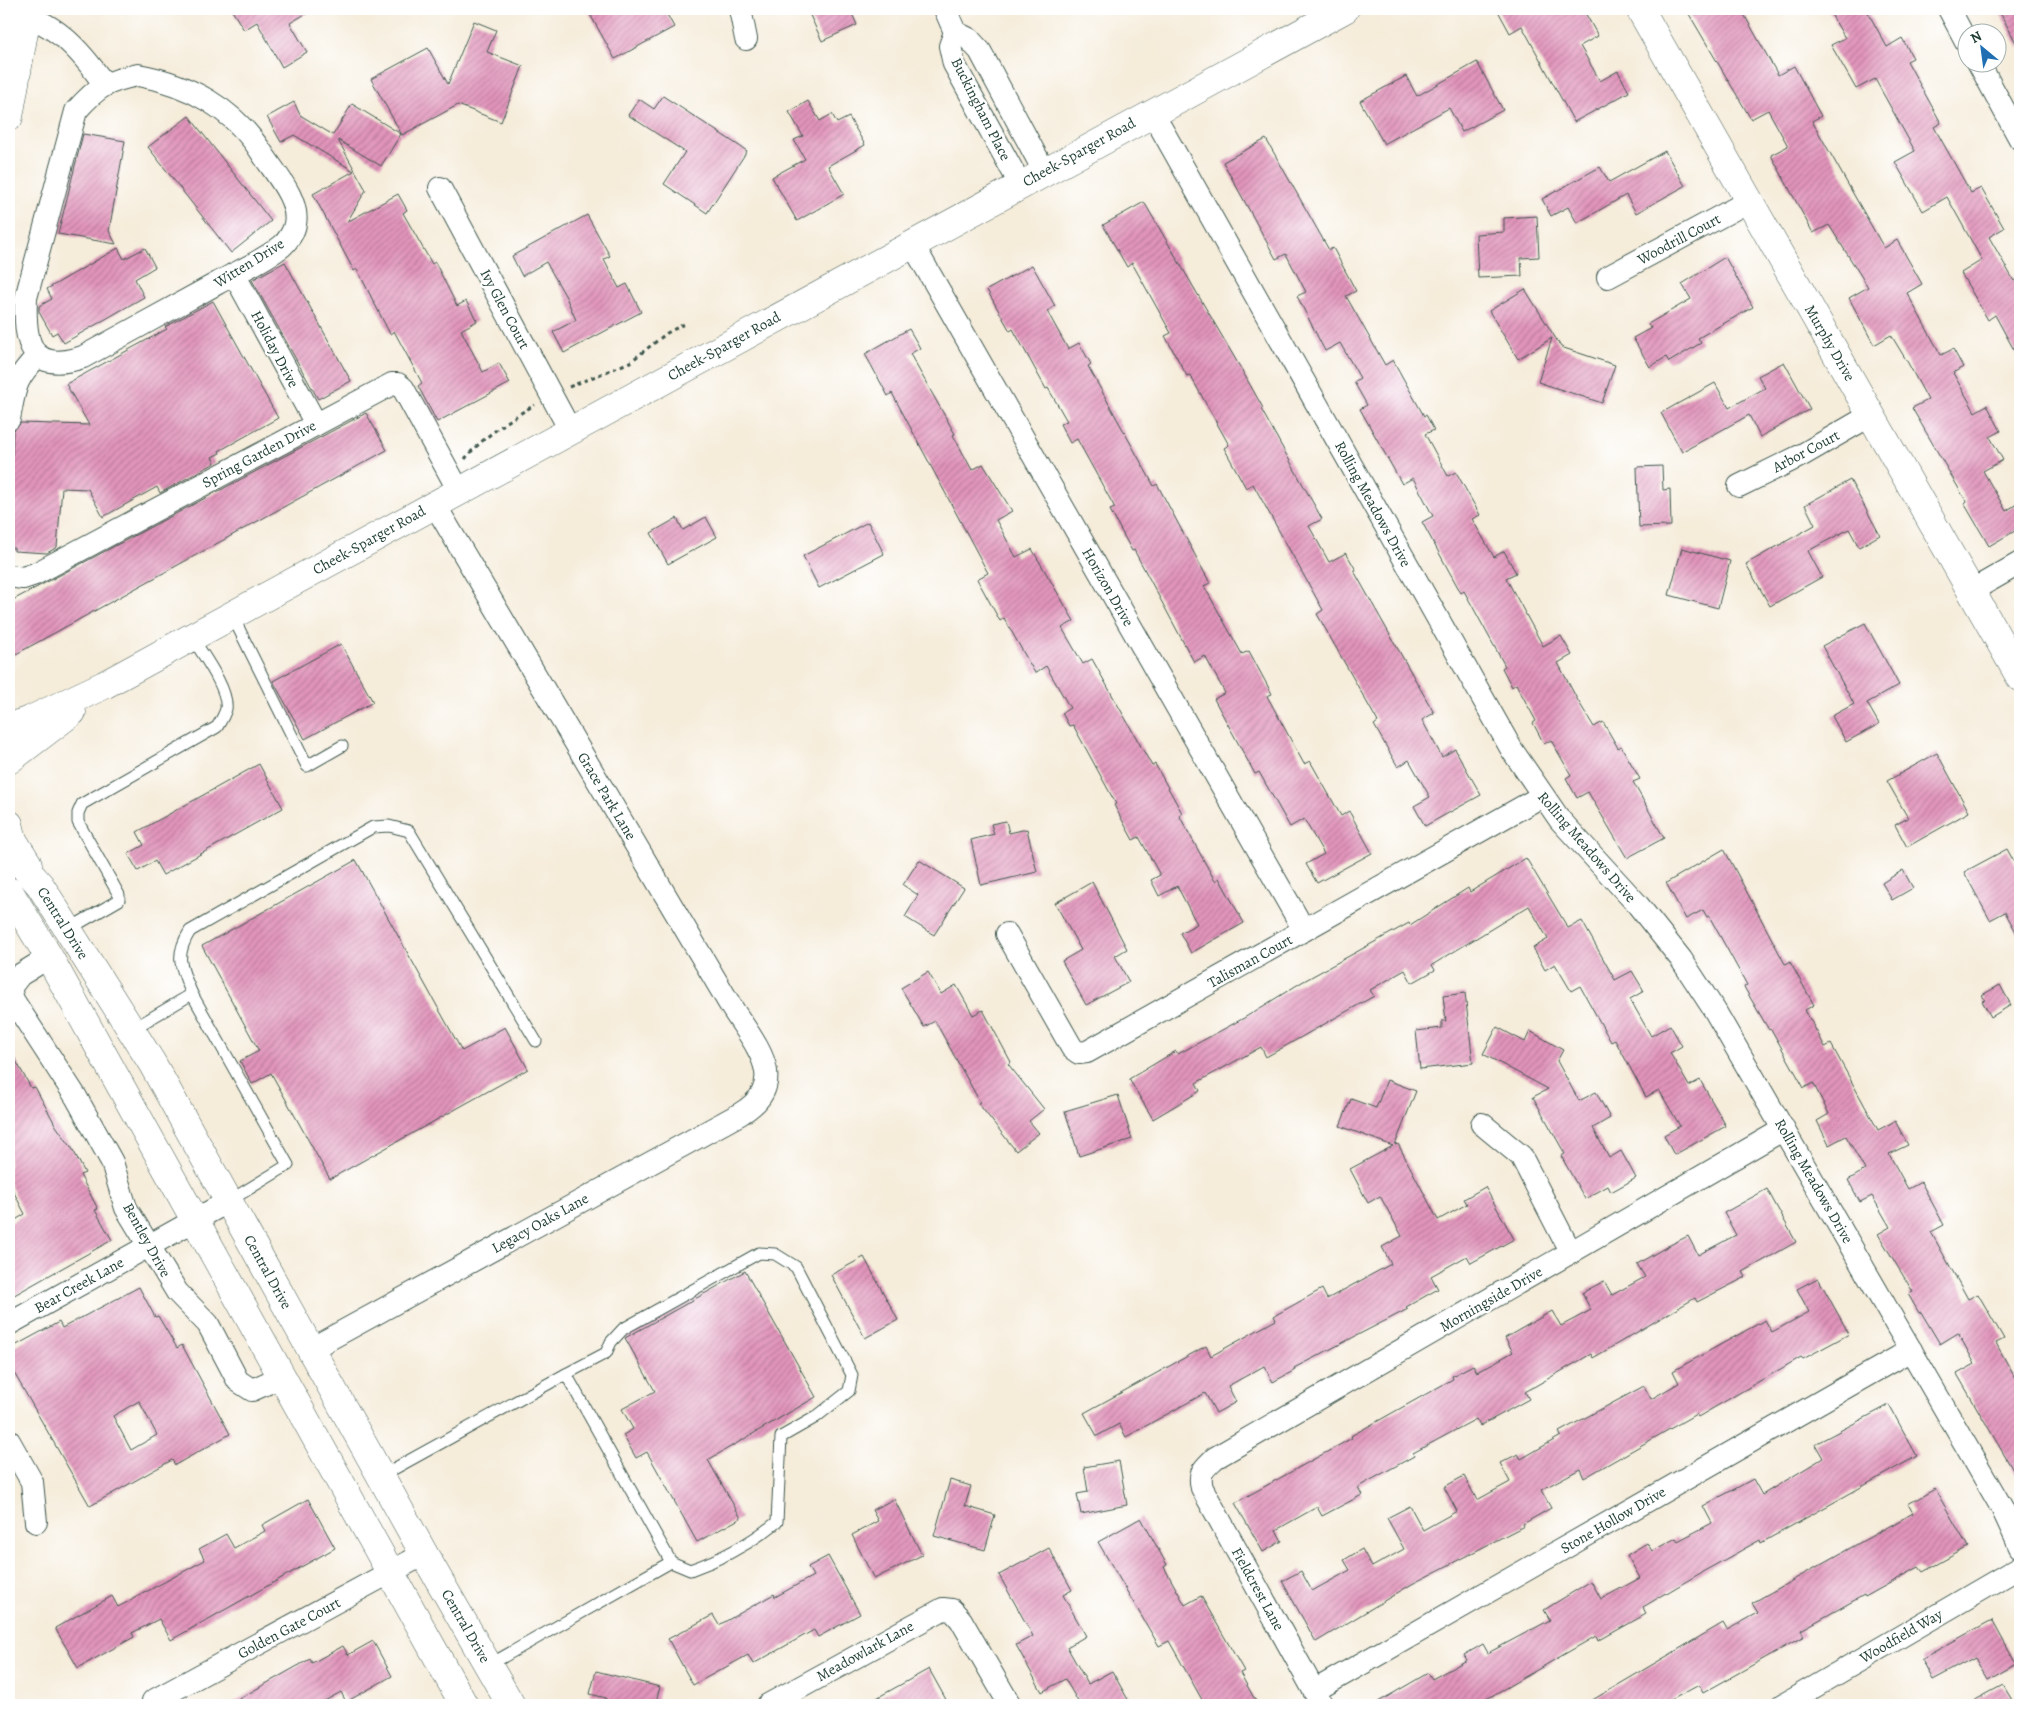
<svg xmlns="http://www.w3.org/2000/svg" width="2029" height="1714" font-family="Alegreya,serif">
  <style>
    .building { fill: url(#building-hatch); fill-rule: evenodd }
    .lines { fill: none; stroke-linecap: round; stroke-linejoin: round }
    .service-casing { stroke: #3f574d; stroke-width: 13 }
    .minor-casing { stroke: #3f574d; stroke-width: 24 }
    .tertiary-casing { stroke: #3f574d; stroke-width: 29 }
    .secondary-casing { stroke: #3f574d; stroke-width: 29 }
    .path { stroke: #3f574d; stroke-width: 3; stroke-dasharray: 4 4; stroke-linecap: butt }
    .service { stroke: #fff; stroke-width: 11 }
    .minor { stroke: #fff; stroke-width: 22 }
    .tertiary { stroke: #fff; stroke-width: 28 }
    .secondary { stroke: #fff; stroke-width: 28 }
    .labels { text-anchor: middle; stroke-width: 4.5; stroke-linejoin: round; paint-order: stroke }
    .street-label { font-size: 15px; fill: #1f3d34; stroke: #fff }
  </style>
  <defs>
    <pattern id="building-hatch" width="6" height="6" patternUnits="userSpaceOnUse" patternTransform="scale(1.25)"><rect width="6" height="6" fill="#e294bb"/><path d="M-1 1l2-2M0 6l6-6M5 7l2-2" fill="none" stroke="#b77a99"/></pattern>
  </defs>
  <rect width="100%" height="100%" fill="#fff"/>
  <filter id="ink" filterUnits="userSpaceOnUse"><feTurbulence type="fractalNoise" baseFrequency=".02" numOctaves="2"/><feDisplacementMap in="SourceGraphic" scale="10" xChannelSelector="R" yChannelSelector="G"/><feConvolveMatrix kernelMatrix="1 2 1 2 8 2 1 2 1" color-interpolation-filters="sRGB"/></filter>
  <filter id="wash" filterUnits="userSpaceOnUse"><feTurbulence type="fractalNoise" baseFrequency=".0096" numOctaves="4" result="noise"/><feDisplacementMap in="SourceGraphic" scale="20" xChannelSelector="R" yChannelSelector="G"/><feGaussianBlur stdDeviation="1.12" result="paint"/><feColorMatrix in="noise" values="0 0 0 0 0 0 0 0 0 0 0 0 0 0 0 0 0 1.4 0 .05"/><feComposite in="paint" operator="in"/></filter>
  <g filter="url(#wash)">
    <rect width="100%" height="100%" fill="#f5ecda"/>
    <g id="blocks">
      <!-- building -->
      <g class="building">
        <path d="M231,9H314L290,23L307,52L282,67L257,22L244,30Z"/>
        <path d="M587,9H664L674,27L615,59Z"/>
        <path d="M807,9H850L857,25L822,41Z"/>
        <path d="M1497,9H1583L1598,36L1580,46L1600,81L1618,71L1629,92L1574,122L1522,26L1510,33Z"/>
        <path d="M1686,9H1741L1778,75L1794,66L1821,116L1812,121L1884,248L1897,240L1922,284L1907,293L1941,355L1953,349L1963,367L1953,373L1975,412L1987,405L2001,431L1990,437L2003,460L1983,471L2006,511L2020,502V528L1989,546L1964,503L1966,501L1912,408L1928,400L1908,363L1891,335L1874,345L1849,298L1868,287L1829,225L1813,233L1771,155L1788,146L1768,110L1751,119Z"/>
        <path d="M1828,9H1866L1887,47L1902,38L1913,58L1907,61L1941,123L1934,127L1971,193L1981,188L2004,228L1989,237L2014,281L2020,277V361L1995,315L1988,320L1961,273L1982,260L1947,197L1923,211L1895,162L1915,151L1875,79L1856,89L1831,45L1845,38Z"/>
        <path d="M1998,9H2020V50Z"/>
        <path d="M474,21L496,30L487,52L523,66L501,122L458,105L402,135L371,79L428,48L448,84Z"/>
        <path d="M1477,62L1503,110L1462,132L1449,108L1384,144L1360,101L1406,76L1417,96Z"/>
        <path d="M663,96L747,151L707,213L664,184L685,152L628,115L639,99L654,109Z"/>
        <path d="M808,101L820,121L832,114L837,123L849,117L865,145L828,166L844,194L797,221L772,177L805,159L794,140L803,136L789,112Z"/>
        <path d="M294,102L300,115L333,135L352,104L401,134L381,166L338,140L366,190L347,222L398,194L407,210L403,213L432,264L435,262L457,306L466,301L477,321L461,330L483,372L499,363L510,383L437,422L418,386L422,383L394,331L390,334L357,269L354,271L313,194L354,171L294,135L281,142L267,117Z"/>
        <path d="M189,116L271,221L231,253L148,147Z"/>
        <path d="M83,134L125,141L109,231L116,244L58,234Z"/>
        <path d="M1266,139L1329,250L1333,248L1356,291L1346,296L1385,365L1393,360L1424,416L1426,415L1434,430L1425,434L1448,476L1456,472L1480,515L1472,519L1494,557L1504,551L1516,573L1506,578L1543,646L1561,636L1572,655L1558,663L1577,699L1594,727L1603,722L1618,748L1621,746L1640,779L1633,782L1664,838L1627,858L1588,792L1577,798L1566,778L1571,775L1551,740L1544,744L1533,723L1536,721L1516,684L1512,687L1502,668L1505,666L1464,591L1461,593L1422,522L1433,516L1413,478L1402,484L1360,409L1367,405L1354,382L1360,378L1340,343L1325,351L1297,296L1306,292L1286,254L1276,259L1223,162Z"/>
        <path d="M1665,151L1685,186L1636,213L1626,195L1577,223L1568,207L1551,216L1542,199L1600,167L1609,182Z"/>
        <path d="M1144,202L1240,367L1263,408L1261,409L1322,519L1309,526L1329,562L1346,553L1356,570L1354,571L1434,713L1422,720L1442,757L1455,749L1481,795L1425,826L1414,806L1430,797L1409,760L1398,767L1374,725L1378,722L1317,614L1323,610L1253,484L1246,488L1224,448L1229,445L1190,375L1187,376L1165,336L1171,333L1132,263L1127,267L1103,225Z"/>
        <path d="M587,215L610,256L604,259L619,288L627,284L641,312L564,353L553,332L576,320L566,297L546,262L522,276L512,256Z"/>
        <path d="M1537,216L1539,257L1521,258L1522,276L1478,278L1476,234L1504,232V218Z"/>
        <path d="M118,248L124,259L145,248L155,267L135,279L144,297L64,343L57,332L52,335L39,312V306L52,299L47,289Z"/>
        <path d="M1725,257L1753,307L1698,338L1701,343L1669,362L1666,357L1650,367L1633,338L1651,328L1648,324L1691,299L1682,284Z"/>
        <path d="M285,262L351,381L318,399L252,280Z"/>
        <path d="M1032,265L1055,306L1047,311L1068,349L1079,343L1091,364L1088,366L1116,417L1154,486L1157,484L1210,583L1204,586L1242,654L1249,651L1272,694L1267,696L1304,764L1310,761L1341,816L1349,811L1372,853L1317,883L1306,864L1324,854L1304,819L1290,827L1259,772L1255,774L1214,699L1225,693L1205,656L1194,662L1134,550L1132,551L1110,510L1115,508L1077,439L1070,443L1060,424L1067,421L1048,388L1046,389L1013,329L1010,331L987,290Z"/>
        <path d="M1525,289L1561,347L1615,365L1602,403L1538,382L1552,338L1518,359L1489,311Z"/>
        <path d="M213,301L278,418L219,451L220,453L212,457L215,463L160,493L157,487L103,517L88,489L62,488L57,547L47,553L14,551V548H9V490H11L13,431L21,423L89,425L66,384L167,329L165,327Z"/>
        <path d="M909,329L920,348L910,354L955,434L953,435L972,470L983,464L1012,511L996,520L1016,557L1032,549L1074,621L1062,628L1083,664L1092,659L1152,766L1155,764L1182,813L1179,815L1215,881L1219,878L1244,923L1191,953L1180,933L1197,924L1177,886L1159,896L1151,880L1160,875L1139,837L1133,840L1114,805L1116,804L1073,725L1069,726L1062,713L1070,708L1046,666L1035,673L1004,618L1000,621L977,579L988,573L892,393L888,396L865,354Z"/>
        <path d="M1784,362L1810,409L1760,437L1749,415L1682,452L1661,413L1715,383L1729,408L1765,388L1758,376Z"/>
        <path d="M366,413L387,450L9,658V602Z"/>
        <path d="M1662,466L1663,490L1670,489L1671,526L1639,527L1637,467Z"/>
        <path d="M1850,480L1880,535L1859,547L1849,529L1808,551L1822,577L1770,606L1746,564L1815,525L1805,505Z"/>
        <path d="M706,517L717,537L668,564L651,533L677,518L683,530Z"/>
        <path d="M868,522L884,554L819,588L803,556Z"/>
        <path d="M1682,548L1730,561L1718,608L1669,595Z"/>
        <path d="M1865,623L1899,685L1867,703L1879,724L1846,742L1832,716L1854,704L1822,646Z"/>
        <path d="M341,644L373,702L305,739L273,681Z"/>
        <path d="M1937,753L1969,812L1907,847L1895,825L1908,818L1887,781Z"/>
        <path d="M259,764L283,808L163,875L155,861L138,871L128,854L144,845L137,832Z"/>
        <path d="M1006,821L1009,833L1027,829L1037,872L981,885L971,840L994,834L991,824Z"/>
        <path d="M1724,849L1785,964L1790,962L1814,1005L1805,1010L1825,1047L1831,1044L1878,1130L1895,1121L1908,1145L1889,1154L1908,1189L1921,1182L1944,1225L1931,1232L1968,1299L1978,1294L2004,1339L1996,1343L2020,1387V1482L1957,1374L1975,1364L1958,1333L1940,1344L1921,1312L1919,1313L1908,1294L1913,1292L1878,1234L1890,1227L1872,1196L1860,1202L1848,1180L1865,1170L1846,1136L1829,1145L1817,1121L1829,1114L1813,1083L1804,1088L1771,1029L1769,1030L1744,987L1747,985L1709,916L1707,917L1703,910L1686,919L1666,883Z"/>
        <path d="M2007,849L2020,873V939L2005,912L1990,920L1964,872Z"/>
        <path d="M1526,858L1568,928L1582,921L1615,980L1632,971L1644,991L1630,999L1651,1036L1670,1025L1682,1046L1670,1053L1689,1086L1700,1080L1726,1126L1674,1155L1664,1135L1680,1126L1659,1090L1646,1097L1615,1040L1611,1042L1580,986L1571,991L1555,964L1545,970L1533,948L1548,939L1529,906L1432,965L1435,970L1412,983L1405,970L1370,990L1374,996L1266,1057L1261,1047L1196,1083L1200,1091L1153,1119L1129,1079L1176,1051L1178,1054L1244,1018L1302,982L1409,923L1410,925L1468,888L1470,892Z"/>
        <path d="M356,860L462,1051L505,1027L528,1069L330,1179L271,1073L252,1084L240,1061L259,1051L202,946Z"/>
        <path d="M919,860L964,888L934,935L905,917L918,895L903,885Z"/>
        <path d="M1903,870L1913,888L1892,900L1882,883Z"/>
        <path d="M1092,882L1127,949L1115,956L1129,982L1086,1005L1062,961L1081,950L1055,903Z"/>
        <path d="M928,972L941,994L956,985L973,1015L983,1010L1011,1062L1008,1064L1044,1109L1029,1121L1039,1133L1016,1151L978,1103L980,1102L935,1021L924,1027L901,988Z"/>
        <path d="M2000,985L2011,1005L1991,1017L1982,1001L1985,1000L1982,995Z"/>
        <path d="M1465,993L1473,1063L1420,1069L1416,1031L1442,1028V1021H1446L1443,996Z"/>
        <path d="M1497,1027L1525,1042L1530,1031L1563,1050L1557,1061L1579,1101L1596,1092L1610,1118L1593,1128L1609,1158L1621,1151L1636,1178L1611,1192L1608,1186L1585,1199L1561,1156L1565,1154L1533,1097L1548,1089L1483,1054Z"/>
        <path d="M9,1048L31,1088L35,1087L56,1126L72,1148L85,1173L80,1175L98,1209L95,1210L112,1240L9,1298V1224L25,1214L9,1183Z"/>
        <path d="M1387,1080L1416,1091L1395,1145L1398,1144L1438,1220L1467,1204L1464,1199L1485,1187L1514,1239L1471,1263L1467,1256L1431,1276L1438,1289L1406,1307L1408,1309L1294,1368L1295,1370L1273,1382L1264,1366L1228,1386L1236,1402L1216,1413L1205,1393L1126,1437L1119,1424L1097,1436L1084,1413L1206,1346L1211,1356L1276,1320L1274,1316L1322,1289L1327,1299L1391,1264L1382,1247L1402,1236L1380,1196L1368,1203L1350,1169L1393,1146L1340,1126L1351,1099L1376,1108Z"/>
        <path d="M1118,1095L1132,1139L1079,1156L1065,1111Z"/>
        <path d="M1767,1189L1796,1242L1743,1272L1746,1277L1697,1302L1695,1298L1593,1358L1591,1354L1525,1392L1529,1399L1480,1426L1476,1419L1413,1453L1414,1456L1358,1487L1362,1495L1322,1516L1317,1507L1276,1530L1282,1541L1263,1552L1235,1503L1352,1438L1351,1436L1453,1379L1452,1376L1473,1365L1477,1372L1513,1352L1505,1338L1552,1311L1561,1326L1591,1310L1582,1293L1604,1281L1612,1295L1645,1277L1637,1264L1668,1246L1688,1236L1698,1255L1736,1235L1724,1213Z"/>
        <path d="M864,1257L898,1320L865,1338L831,1275Z"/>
        <path d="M745,1271L816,1397L708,1460L741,1518L697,1542L647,1452L636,1458L623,1435L633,1429L622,1409L655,1391L625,1338Z"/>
        <path d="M1818,1278L1849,1334L1803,1359L1801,1357L1698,1417L1696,1414L1584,1478L1580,1469L1541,1490L1551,1508L1523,1524L1524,1526L1412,1584L1316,1642L1282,1581L1301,1571L1312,1591L1350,1570L1344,1560L1362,1549L1372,1567L1404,1549L1387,1518L1410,1506L1423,1530L1457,1511L1444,1487L1464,1476L1477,1500L1510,1482L1500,1463L1518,1454L1521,1459L1561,1436L1559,1432L1644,1386L1651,1399L1679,1383L1673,1371L1765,1320L1772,1332L1809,1312L1797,1289Z"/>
        <path d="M139,1287L155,1317L158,1316L177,1348L182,1345L230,1434L175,1465L172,1460L90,1506L9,1364V1349L59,1322L62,1328ZM139,1401L157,1435L131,1450L113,1416Z"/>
        <path d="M1889,1405L1917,1456L1761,1543L1760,1540L1697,1575L1643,1607L1646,1614L1598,1641L1596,1636L1476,1705H1373L1428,1673L1432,1679L1467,1660L1464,1655L1483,1644L1488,1653L1550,1620L1544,1610L1591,1581L1601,1599L1640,1578L1627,1555L1647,1543L1652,1551L1676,1538L1678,1541L1712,1523L1703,1506L1753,1479L1762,1495L1823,1458L1815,1444Z"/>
        <path d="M1119,1461L1127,1505L1081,1514L1077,1494L1088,1492L1084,1467Z"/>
        <path d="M950,1480L971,1486L965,1506L995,1515L985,1550L934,1536Z"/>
        <path d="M1935,1489L1968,1547L1923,1572L1919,1567L1865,1597L1864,1595L1801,1630L1804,1636L1703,1693L1699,1685L1662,1705H1584L1723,1623L1727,1630L1758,1613L1752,1603L1913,1513L1908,1504Z"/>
        <path d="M308,1499L335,1548L171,1640L159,1619L132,1633L134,1637L78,1668L55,1628L112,1596L118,1607L205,1560L199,1549L226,1534L234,1548L265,1531L262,1525Z"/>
        <path d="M894,1499L922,1555L874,1579L852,1535L878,1521L872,1510Z"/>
        <path d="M1141,1518L1167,1565L1164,1567L1185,1605L1201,1596L1244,1671L1240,1673L1258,1705H1205L1169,1641L1159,1646L1098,1542Z"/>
        <path d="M1049,1548L1072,1590L1063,1595L1086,1636L1067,1647L1088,1684L1112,1671L1131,1705H1080L1065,1679L1042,1692L1016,1645L1033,1636L999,1575Z"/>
        <path d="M828,1556L860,1614L818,1637L814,1630L753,1664L748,1655L693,1685L668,1639L713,1615L719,1625L774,1594L775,1597L813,1576L808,1567Z"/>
        <path d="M1992,1620L2016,1664L1988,1680L1975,1657L1932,1680L1921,1659Z"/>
        <path d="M373,1641L392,1676L346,1702L341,1692L317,1705H228L310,1659L312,1663L343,1646L348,1655Z"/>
        <path d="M929,1669L949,1705H864Z"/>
        <path d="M596,1671L660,1687L655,1705H604L606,1698L590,1694Z"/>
        <path d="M2003,1685L2015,1705H1966Z"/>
      </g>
    </g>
  </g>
  <g filter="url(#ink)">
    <use href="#blocks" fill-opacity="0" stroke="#3f574d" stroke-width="1"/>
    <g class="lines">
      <!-- service casing -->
      <g class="service-casing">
        <g id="service">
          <path d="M232,615L307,766L342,746"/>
          <path d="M67,930L119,900V895L78,822V813L82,804L217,727C220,722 224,716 226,709C229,689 202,654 192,637"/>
          <path d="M192,994C181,968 174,956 190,931L373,827L389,826L409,831L536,1041"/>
          <path d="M131,1030L192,994L288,1165L229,1201"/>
          <path d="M566,1374L606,1353L611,1342L623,1329L759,1253L775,1254L796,1267L852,1375L849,1391L816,1417L781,1437L777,1522C751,1543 722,1559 690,1570L671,1562"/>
          <path d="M381,1476L566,1374L671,1562L489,1665"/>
        </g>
      </g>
      <!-- minor casing -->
      <g class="minor-casing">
        <g id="minor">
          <path d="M740,9L746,39"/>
          <path d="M945,9L955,32L950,46L954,64L1020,184"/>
          <path d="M1949,9L1966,41"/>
          <path d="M9,11C53,20 79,48 104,84"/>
          <path d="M955,32L969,39L980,51L1044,171"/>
          <path d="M1978,62L2020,139"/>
          <path d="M138,75C189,84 234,109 262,153C274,172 300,200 295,224C294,231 288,241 282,246C263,261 237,272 216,284C172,308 127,333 83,357C30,374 24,343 26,298L76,111C97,87 107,81 138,75Z"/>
          <path d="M1152,112L1512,750L1560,820L1638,905L1681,959L1715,1011L2002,1508L2020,1547"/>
          <path d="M440,188L570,430"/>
          <path d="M912,243L1304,930"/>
          <path d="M234,274L316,424"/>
          <path d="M1608,277L1749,201"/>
          <path d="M9,419C15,389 14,379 37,357"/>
          <path d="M1739,486L1802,455L1871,415"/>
          <path d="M9,576L23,578L35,574L392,384H398L403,388L459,491"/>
          <path d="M1971,591L2020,563"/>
          <path d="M1007,934L1072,1048L1079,1053L1087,1052L1542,796"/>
          <path d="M49,957L20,975L10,988L13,1000L76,1097L112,1162L126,1208L177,1292L208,1324L238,1381L252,1390L281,1377"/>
          <path d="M1482,1124L1521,1156L1571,1253"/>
          <path d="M9,1324L229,1201"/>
          <path d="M311,1349L740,1114C792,1083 755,1045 732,1008L435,505"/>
          <path d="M9,1441L32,1482L36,1522"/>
          <path d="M1314,1691L1911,1350"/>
          <path d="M153,1701L424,1554"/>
          <path d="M768,1705L943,1609L952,1610L961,1620L1010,1705"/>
          <path d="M1322,1705L1202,1488C1198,1472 1204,1469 1215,1458L1784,1129"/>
          <path d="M1783,1705L2020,1567"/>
        </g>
      </g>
      <!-- tertiary casing -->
      <g class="tertiary-casing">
        <path id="tertiary" d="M1640,9L2020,677"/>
      </g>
      <!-- secondary casing -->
      <g class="secondary-casing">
        <g id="secondary">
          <path d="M9,117L28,9"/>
          <path d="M9,727L30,720L104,685L1345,9"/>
          <path d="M9,760L72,712"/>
          <path d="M9,824L13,840L28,864"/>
          <path d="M9,850L40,885L152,1063L424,1554L511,1705"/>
          <path d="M9,891L49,957L464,1705"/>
        </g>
      </g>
      <!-- path -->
      <g class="path">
        <path d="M569,387L630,362L667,333L684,324"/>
        <path d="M465,459C479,440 514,416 535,405"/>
      </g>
      <!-- service -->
      <use href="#service" class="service"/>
      <!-- minor -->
      <use href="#minor" class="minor"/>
      <!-- tertiary -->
      <use href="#tertiary" class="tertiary"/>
      <!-- secondary -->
      <use href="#secondary" class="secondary"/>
    </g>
  </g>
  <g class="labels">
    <!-- street labels -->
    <g class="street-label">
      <text transform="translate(981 109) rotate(63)" y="5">Buckingham Place</text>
      <text transform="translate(1079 152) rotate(-29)" y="5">Cheek-Sparger Road</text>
      <text transform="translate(1679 239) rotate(-28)" y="5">Woodrill Court</text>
      <text transform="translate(249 263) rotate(-32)" y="5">Witten Drive</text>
      <text transform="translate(505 309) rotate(62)" y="5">Ivy Glen Court</text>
      <text transform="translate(1830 343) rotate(60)" y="5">Murphy Drive</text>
      <text transform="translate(724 346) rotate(-29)" y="5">Cheek-Sparger Road</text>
      <text transform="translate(275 349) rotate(62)" y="5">Holiday Drive</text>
      <text transform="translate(1806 451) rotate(-28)" y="5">Arbor Court</text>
      <text transform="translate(259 454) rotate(-28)" y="5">Spring Garden Drive</text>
      <text transform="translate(1373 504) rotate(61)" y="5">Rolling Meadows Drive</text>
      <text transform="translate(369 540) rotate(-29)" y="5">Cheek-Sparger Road</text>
      <text transform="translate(1108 587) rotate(60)" y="5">Horizon Drive</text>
      <text transform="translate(607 796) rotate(59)" y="5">Grace Park Lane</text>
      <text transform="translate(1587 847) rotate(49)" y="5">Rolling Meadows Drive</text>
      <text transform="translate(63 923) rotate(58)" y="5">Central Drive</text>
      <text transform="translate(1250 961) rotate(-29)" y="5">Talisman Court</text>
      <text transform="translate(1814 1181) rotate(60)" y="5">Rolling Meadows Drive</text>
      <text transform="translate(540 1223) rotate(-29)" y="5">Legacy Oaks Lane</text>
      <text transform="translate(147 1240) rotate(61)" y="5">Bentley Drive</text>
      <text transform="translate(268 1272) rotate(61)" y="5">Central Drive</text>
      <text transform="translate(79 1285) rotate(-29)" y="5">Bear Creek Lane</text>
      <text transform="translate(1491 1299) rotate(-30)" y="5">Morningside Drive</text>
      <text transform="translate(1613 1520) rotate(-30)" y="5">Stone Hollow Drive</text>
      <text transform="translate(1258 1589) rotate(61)" y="5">Fieldcrest Lane</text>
      <text transform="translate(466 1626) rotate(60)" y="5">Central Drive</text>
      <text transform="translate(289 1628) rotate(-28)" y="5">Golden Gate Court</text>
      <text transform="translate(1901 1636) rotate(-30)" y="5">Woodfield Way</text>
      <text transform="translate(865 1651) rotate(-29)" y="5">Meadowlark Lane</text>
    </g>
  </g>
  <!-- margin -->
  <rect width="2029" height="1714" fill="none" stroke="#fff" stroke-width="30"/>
  <!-- north arrow -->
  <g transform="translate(1982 48) rotate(331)"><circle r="24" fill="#ffffff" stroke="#a5b1ae"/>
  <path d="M0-4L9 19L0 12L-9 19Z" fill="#1f6fb2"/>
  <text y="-8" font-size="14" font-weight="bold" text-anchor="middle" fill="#1f3d34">N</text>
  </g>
</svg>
